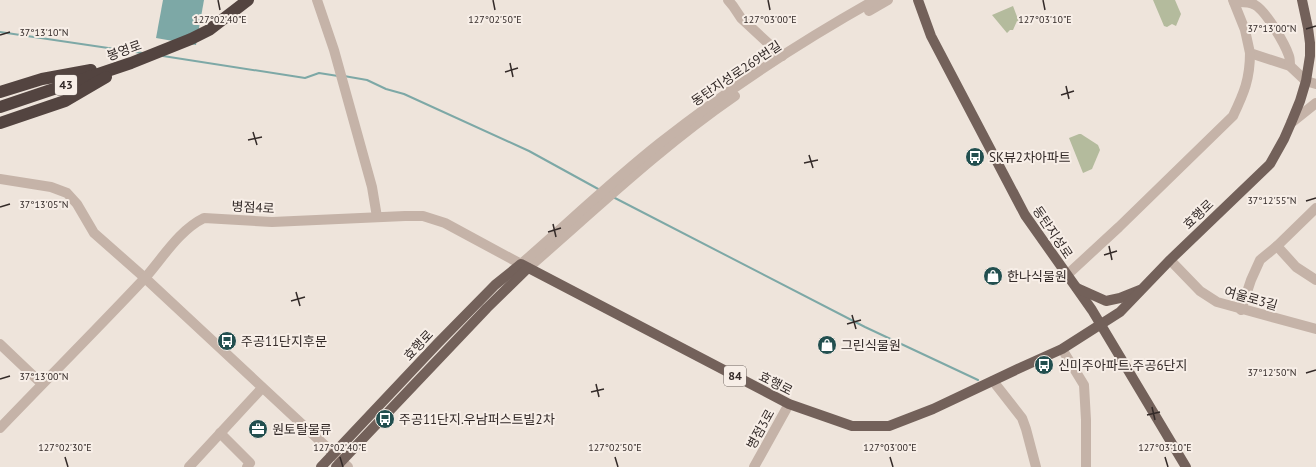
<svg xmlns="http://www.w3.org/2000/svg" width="1316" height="467" font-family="'PT Sans','Noto Sans KR',sans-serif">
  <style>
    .green { fill: #b4bb9d }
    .water { fill: #7da8a6 }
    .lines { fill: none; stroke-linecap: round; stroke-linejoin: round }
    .stream { stroke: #7da8a6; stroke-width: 2 }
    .minor { stroke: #c5b3a8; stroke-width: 10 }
    .major { stroke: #73615a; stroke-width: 10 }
    .highway { stroke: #534440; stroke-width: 12 }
    .ticks { fill: none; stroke: #332a28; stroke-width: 1.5 }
    .labels { text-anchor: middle; stroke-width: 4; stroke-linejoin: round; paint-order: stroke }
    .shield { fill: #f7eee7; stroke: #6e6561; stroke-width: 1 }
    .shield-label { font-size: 12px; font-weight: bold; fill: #332a28 }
    .street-label { font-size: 13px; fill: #332a28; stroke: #f7eee7 }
    .poi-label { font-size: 13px; fill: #332a28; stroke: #f7eee7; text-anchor: start }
    .ticks-label { font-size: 10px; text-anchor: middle; fill: #332a28; stroke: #f7eee7; stroke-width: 4; stroke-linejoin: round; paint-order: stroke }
  </style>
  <rect width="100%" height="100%" fill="#eee4db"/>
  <!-- green -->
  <g class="green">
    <path d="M1153,0H1175L1181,14L1176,26L1172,24L1167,27L1164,26Z"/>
    <path d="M1013,6L1019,22L1017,21L1013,30H1010L1007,33L992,15Z"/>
    <path d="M1079,134H1081L1098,145L1100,150L1092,169L1083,173L1069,138Z"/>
  </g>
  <!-- water -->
  <path class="water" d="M163,0H204L196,45L156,38Z"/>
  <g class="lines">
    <!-- stream -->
    <g class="stream">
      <path d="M0,32L142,53"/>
      <path d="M163,56L305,78L319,73L338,76"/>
      <path d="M344,76L367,80L386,89L404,94L529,151L600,190"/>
      <path d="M613,197L865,327L978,380"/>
    </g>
    <!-- minor -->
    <g class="minor">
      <path d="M317,0L334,50L372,187L377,217"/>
      <path d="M728,0L733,6L741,18L782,56"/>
      <path d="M1233,0L1245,30L1250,53L1290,66L1306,81L1316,84"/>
      <path d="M1234,2C1242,2 1248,1 1255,5C1266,11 1285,44 1289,56C1290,59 1290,63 1290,66"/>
      <path d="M869,11L888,0"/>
      <path d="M1291,123L1316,103"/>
      <path d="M0,179L51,187L67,193L77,204L94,233L145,278L348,467"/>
      <path d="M1277,246L1296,267L1316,280"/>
      <path d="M1170,260L1200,291L1217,302L1316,329"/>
      <path d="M528,268C596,209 661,147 735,96"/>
      <path d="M1067,275L1119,227L1233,116C1244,93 1250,79 1250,53"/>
      <path d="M1241,310L1251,280L1260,260L1277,246L1316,208"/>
      <path d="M0,344L42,384"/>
      <path d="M1062,349L1084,385L1086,420V467"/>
      <path d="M993,381L1022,418L1026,429L1036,467"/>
      <path d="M0,428C48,378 97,329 144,279C162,259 179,230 204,218L272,222L405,216H423L445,223L521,264C567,224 612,181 660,143C727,90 800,42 875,0"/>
      <path d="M220,433L250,463L247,467"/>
      <path d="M189,467L262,388"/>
      <path d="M754,467L789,404"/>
    </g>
    <!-- major -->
    <g class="major">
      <path d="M918,0L931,36L1025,215L1092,310L1186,467"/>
      <path d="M1077,288L1106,301L1120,298L1140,290"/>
      <path d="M321,467L438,343L495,285L521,264L789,404L852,426H889L933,409L1022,367L1062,349L1120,312L1170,260L1270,164L1284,139L1291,123L1300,101L1306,81L1310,56V43L1308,28L1302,0"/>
      <path d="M336,467L487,308L528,268"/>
    </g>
    <!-- highway -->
    <g class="highway">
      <path d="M0,92L42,79L91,70"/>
      <path d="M0,107L131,63L191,39L209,30L248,0"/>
      <path d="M0,123L65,101L106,77"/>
    </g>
  </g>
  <!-- ticks -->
  <path class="ticks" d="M218,0L220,10M493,0L495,10M768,0L770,10M1043,0L1045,10M1306,29L1316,26M0,35L10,32M510,63L513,77M505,72L518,68M1066,86L1069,99M1061,95L1074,91M253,132L257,145M248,140L262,137M809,155L813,168M804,163L818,160M1306,201L1316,198M0,207L10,204M553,224L556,237M548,232L561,228M1109,246L1112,260M1104,255L1117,251M296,292L300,306M291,301L305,297M852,315L856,329M847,324L861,320M1306,373L1316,370M0,379L10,376M596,384L599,397M591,392L604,389M1152,407L1155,420M1147,415L1160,412M65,457L68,467M340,457L343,467M615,457L618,467M890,457L893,467M1165,457L1168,467"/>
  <!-- icons -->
  <defs>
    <g id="bus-disc" transform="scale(1)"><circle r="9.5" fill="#224f4f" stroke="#f7eee7"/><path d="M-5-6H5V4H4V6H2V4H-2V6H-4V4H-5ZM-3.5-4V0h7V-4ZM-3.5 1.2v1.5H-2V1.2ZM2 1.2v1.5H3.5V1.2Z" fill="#fff"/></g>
    <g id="shop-disc" transform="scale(1)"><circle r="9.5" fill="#224f4f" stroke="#f7eee7"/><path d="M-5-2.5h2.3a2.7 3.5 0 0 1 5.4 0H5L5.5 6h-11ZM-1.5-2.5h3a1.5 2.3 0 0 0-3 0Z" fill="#fff"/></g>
    <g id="office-disc" transform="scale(1)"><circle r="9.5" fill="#224f4f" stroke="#f7eee7"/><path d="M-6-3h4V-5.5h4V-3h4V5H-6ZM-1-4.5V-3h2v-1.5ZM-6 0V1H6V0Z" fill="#fff"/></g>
  </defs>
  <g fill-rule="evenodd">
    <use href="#bus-disc" x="975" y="157"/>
    <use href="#shop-disc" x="993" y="276"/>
    <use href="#bus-disc" x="227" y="341"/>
    <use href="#shop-disc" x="827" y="345"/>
    <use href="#bus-disc" x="1044" y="365"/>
    <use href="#bus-disc" x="385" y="419"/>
    <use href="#office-disc" x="258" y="429"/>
  </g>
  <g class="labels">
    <!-- shield labels -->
    <g class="shield">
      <rect x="55" y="75" width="22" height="20" rx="3"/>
      <rect x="724" y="366" width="22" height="20" rx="3"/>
    </g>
    <g class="shield-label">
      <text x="66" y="89">43</text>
      <text x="735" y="380">84</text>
    </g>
    <!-- street labels -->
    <g class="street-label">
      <text transform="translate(124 50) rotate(-20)" y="5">봉영로</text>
      <text transform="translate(736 73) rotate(-34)" y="5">동탄지성로269번길</text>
      <text transform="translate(253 207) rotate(3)" y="5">병점4로</text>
      <text transform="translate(1198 214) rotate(-44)" y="5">효행로</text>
      <text transform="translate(1053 232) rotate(56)" y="5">동탄지성로</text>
      <text transform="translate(1251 298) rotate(16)" y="5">여울로3길</text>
      <text transform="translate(418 345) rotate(-47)" y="5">효행로</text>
      <text transform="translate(776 383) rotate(27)" y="5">효행로</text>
      <text transform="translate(760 429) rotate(-61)" y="5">병점3로</text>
    </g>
    <!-- poi labels -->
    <g class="poi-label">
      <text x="989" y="162">SK뷰2차아파트</text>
      <text x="1007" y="281">한나식물원</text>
      <text x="241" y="346">주공11단지후문</text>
      <text x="841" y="350">그린식물원</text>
      <text x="1058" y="370">신미주아파트.주공6단지</text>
      <text x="399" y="424">주공11단지.우남퍼스트빌2차</text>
      <text x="272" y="434">원토탈물류</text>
    </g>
  </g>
  <g class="ticks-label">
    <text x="220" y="23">127°02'40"E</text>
    <text x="495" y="23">127°02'50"E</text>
    <text x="770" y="23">127°03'00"E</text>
    <text x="1045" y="23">127°03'10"E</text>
    <text x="1272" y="32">37°13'00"N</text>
    <text x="44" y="36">37°13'10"N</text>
    <text x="1272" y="204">37°12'55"N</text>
    <text x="44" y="208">37°13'05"N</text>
    <text x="1272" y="376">37°12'50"N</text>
    <text x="44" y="380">37°13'00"N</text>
    <text x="65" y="451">127°02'30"E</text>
    <text x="340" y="451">127°02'40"E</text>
    <text x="615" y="451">127°02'50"E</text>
    <text x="890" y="451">127°03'00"E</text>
    <text x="1165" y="451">127°03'10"E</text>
  </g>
</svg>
